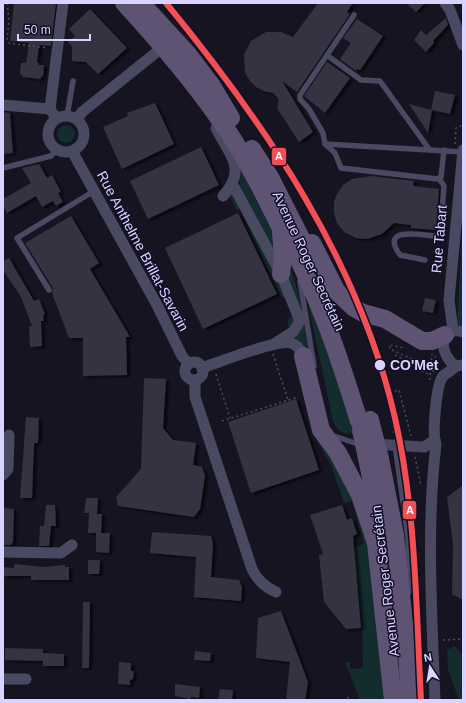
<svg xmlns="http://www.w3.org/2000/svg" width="466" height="703" font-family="Arial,sans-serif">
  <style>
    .green { fill: #132c2d }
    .building { fill: #343243; filter: url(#shadow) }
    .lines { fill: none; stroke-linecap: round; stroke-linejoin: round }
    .path { stroke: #44505f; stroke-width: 1.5; stroke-dasharray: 2 3; stroke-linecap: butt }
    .lane { stroke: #4a4962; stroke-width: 5.5 }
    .street { stroke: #4a4962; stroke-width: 11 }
    .primary { stroke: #5e5373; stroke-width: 18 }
    .primary-bridge { stroke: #5e5373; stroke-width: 18 }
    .tram-1-casing { stroke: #130f26; stroke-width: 9 }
    .tram-1 { stroke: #f24e54; stroke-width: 6 }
    .stop-dot { fill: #d9d4ff; stroke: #130f26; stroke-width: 1.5 }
    .labels { text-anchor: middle; stroke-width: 3; stroke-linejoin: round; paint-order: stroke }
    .street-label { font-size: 14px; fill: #d9d4ff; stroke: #130f26 }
    .stop-label { font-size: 14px; font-weight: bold; fill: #d9d4ff; stroke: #130f26; text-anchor: start }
    .line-badge { stroke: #130f26; stroke-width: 1.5 }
    .badge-label { font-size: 11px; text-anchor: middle; font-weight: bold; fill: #fff }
  </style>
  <defs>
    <filter id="shadow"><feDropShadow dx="3.5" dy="2" stdDeviation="1" flood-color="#0009"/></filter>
  </defs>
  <rect width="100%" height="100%" fill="#161421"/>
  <!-- green -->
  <g class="green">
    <circle cx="66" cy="134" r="9"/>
    <path d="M241,169L246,175L250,189L277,240L279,261L240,186Z"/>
    <path d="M232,191L286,294L295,320L289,329L287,320L293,315L285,298L281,296L240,209L237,211L229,195Z"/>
    <path d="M463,211V329L457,327Z"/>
    <path d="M288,260L300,299L309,356L307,357L303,344L296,340L295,336L301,330L303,325L288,283Z"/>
    <path d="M304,285L335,362L354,433C344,436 336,430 333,421Z"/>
    <path d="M321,437L330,449L374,545L385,700H360L345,662H350V669L363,668L362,628L353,547L364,544L352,501L344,503L332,467L316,438Z"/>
    <path d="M455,646L463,656V700H459L448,670L447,650Z"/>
  </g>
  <!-- building -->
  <g class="building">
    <path d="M14,3H56L51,46L39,45L37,62L39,63V65H44L43,77L41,76V79L22,77V74H20L21,63H26L29,43L10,41Z"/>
    <path d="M318,3H353L347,12L350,14L297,92L282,81L313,132L299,142L277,108L279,99L273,93L264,91L256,87L250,81L245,73L244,55L251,41L266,32H281L293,37Z"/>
    <path d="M406,3H425L416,12Z"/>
    <path d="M90,9L127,48L98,74L86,62L72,61V47L68,42L75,36L69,29Z"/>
    <path d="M446,18L448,25L433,41L434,43L426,52L414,40L421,30L426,35Z"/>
    <path d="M357,19L383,36L360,70L357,69L356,71L340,59L351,43L343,38Z"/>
    <path d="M327,62L350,78L325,113L304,96Z"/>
    <path d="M435,91L455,95L450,114L432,110L428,133L409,104L431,110Z"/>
    <path d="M155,103L174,144L122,169L103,127L128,116L127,113Z"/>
    <path d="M3,112L10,113L13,153L3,154Z"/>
    <path d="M201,147L219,185L148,219L130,181Z"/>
    <path d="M39,164L47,178L52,175L61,192L58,193L63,202L56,206L53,201L42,207L36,196L7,213L3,206V199L31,183L22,168Z"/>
    <path d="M371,176L414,181L413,186L439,189L436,230L411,228V225L394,223L382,234L367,239L356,238L344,232L337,223L334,213V202L337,194L343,185L352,179Z"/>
    <path d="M238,213L277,294L203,329L165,248Z"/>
    <path d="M71,216L99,263L90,269L130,337H126L127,375L83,376V338H69L52,293L53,288L25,243Z"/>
    <path d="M9,258L34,301L39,299L45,314L43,315L44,321H41L42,346L30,347L29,327L32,326L21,297L3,270V261Z"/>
    <path d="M425,298L436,300L433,313L422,311Z"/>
    <path d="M144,378L166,379L163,428L173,440L196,443L193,465L202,467L205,476L200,509L194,517L118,506L116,497L141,469Z"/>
    <path d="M296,399L319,470L251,493L228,422Z"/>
    <path d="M26,417L39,418L38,443H34L32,498H20Z"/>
    <path d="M463,485V600L452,594L453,545L447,497Z"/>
    <path d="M86,498H98L97,514H102L101,533H88L89,513H84Z"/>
    <path d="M46,505H55L56,526H51L49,546H39L40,526H44Z"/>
    <path d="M342,505L347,520L352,518L357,534L353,536L361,628L346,629L324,602L319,555L323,554L310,515Z"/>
    <path d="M3,508L14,509L13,543H12L11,545H3Z"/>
    <path d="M152,532L211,536L213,544L211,577L239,580L242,587L241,601L194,597L196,557L150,553Z"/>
    <path d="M96,533H110L109,553L96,552Z"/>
    <path d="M88,560H100L99,574H88Z"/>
    <path d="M14,564L43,567L65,565V567H69V580H31V576H3V567L14,568Z"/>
    <path d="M83,602H90L89,668H82Z"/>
    <path d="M281,611L308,682L305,700H286L290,662L256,658L258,618Z"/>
    <path d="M5,648L43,649V653L64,654V666H43V661L5,660Z"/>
    <path d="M195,651L211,653L210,661L194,660Z"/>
    <path d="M119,662L131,663V671H134L133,679L130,680V685L118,684Z"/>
    <path d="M175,684L200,687L199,698L191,697V699L175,696Z"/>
    <path d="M220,689L233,690L232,700H218Z"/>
  </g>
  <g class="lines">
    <!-- path -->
    <g class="path">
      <path d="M7,3L9,20L7,40L9,43L48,48"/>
      <path d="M455,144L456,128L463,125"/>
      <path d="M179,328L184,326"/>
      <path d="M273,354L288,400"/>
      <path d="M395,355L410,362L412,359L390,349L389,345L405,348"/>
      <path d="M417,369L430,375"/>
      <path d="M433,372L435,356"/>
      <path d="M216,374L230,418"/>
      <path d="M430,380L432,354"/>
      <path d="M385,393L399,390L411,436"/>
      <path d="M391,416L394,436"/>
      <path d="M222,421L298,397"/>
      <path d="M415,457L421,485"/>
      <path d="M443,640L463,639"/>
      <path d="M347,697L351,700"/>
    </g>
    <!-- lane -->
    <g class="lane">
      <path d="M354,15L300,95V99L309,109L323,133L325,144L335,153L341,168L438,179L441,177L444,150"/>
      <path d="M328,56L361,80L380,81L429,149"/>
      <path d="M67,116L73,81"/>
      <path d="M325,144L463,152"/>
      <path d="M3,168L51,156L57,150"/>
      <path d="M425,260L400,255C379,226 421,235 435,236L440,234L444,186L439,178"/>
      <path d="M300,281L314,366"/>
      <path d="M49,290L17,238L94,191"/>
      <path d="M334,436L355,443"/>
      <path d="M395,445L408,537L409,592"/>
    </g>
    <!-- street -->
    <g class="street">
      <path d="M445,3L450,10L463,45"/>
      <path d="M3,105L50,109"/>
      <circle cx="66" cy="134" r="18"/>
      <path d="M56,118L50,109L63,3"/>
      <path d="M77,119L82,112L163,47"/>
      <path d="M216,128C229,155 248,168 223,196"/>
      <path d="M72,151L157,305L182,356L189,364"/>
      <path d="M232,183L281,274L300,321L293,332L274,344"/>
      <path d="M453,331L449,300L463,150"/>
      <circle cx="194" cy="371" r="9"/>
      <path d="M463,365L456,366C439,356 437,324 463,332"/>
      <path d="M202,368C220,362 277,339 291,343C298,345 301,350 303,356"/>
      <path d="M195,380V397L252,569C257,580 265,587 276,592"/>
      <path d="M371,444L424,447L435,440"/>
      <path d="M3,475L8,469L9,435"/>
      <path d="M3,552L61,553L72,545"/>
      <path d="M3,679H26"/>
      <path d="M435,700C432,615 426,529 436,444C432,434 436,385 443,376C447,373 452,370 456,366"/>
    </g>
    <!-- primary -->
    <g class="primary">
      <path d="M124,3C159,41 193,81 222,123C248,159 266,200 287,240C296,252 302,266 308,280C329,326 344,373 359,421"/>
      <path d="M141,3L187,53L212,86L231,118"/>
      <path d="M252,149L270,177L312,260"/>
      <path d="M312,243L337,292L354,308L363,313L385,319L422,341H432L445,335"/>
      <path d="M281,274L283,258L281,231"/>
      <path d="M303,356L321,430L338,453L360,495L376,543L393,700"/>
      <path d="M367,458L381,526"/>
      <path d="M380,459L395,535L407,653L410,700"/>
    </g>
    <!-- primary-bridge -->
    <g class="primary-bridge">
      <path d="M370,420L380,459"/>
      <path d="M361,430L367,458"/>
    </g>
    <!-- tram-1 casing -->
    <g class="tram-1-casing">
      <path id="tram-1" d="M166,3C267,126 359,261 395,418C416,510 416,606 421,700"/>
    </g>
    <!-- tram-1 -->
    <use href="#tram-1" class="tram-1"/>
  </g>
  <!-- markers -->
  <circle class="stop-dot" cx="380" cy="365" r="6"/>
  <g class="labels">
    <!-- street labels -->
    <g class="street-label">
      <text transform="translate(439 239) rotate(-85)" y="5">Rue Tabart</text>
      <text transform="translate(143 251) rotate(62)" y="5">Rue Anthelme Brillat-Savarin</text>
      <text transform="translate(309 261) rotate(65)" y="5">Avenue Roger Secrétain</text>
      <text transform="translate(385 581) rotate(-97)" y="5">Avenue Roger Secrétain</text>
    </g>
    <!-- stop labels -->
    <g class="stop-label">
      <text x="390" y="370">CO'Met</text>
    </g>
  </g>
  <g class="line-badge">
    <rect x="271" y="147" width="16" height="19" rx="4" fill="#f24e54"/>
    <rect x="402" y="500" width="15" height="20" rx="4" fill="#f24e54"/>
  </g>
  <g class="badge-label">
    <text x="279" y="160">A</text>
    <text x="410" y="514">A</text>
  </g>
  <!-- border -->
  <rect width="466" height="703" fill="none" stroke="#d9d4ff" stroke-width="8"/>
  <!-- north arrow -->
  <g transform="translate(430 667) rotate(348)" stroke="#130f26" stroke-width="3" paint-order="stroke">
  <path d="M0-3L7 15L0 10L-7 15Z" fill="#d9d4ff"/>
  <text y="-6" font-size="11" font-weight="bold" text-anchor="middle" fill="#d9d4ff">N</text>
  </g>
  <!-- scale -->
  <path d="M18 34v6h72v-6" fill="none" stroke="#d9d4ff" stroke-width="2"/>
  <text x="24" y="34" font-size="12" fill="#d9d4ff" stroke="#130f26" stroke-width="3" paint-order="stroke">50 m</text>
</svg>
